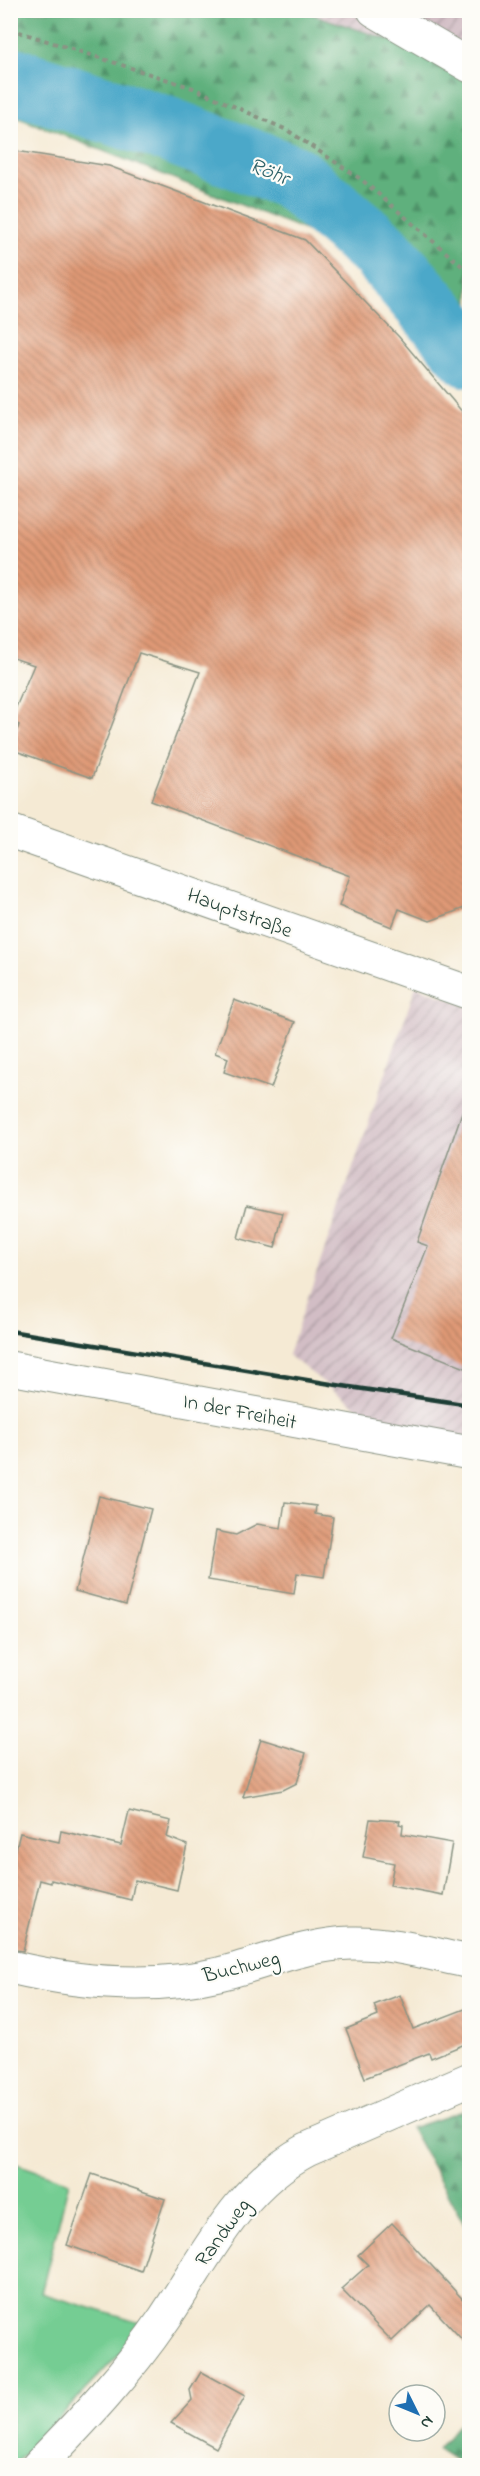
<svg xmlns="http://www.w3.org/2000/svg" width="480" height="2476" font-family="'Indie Flower',sans-serif">
  <style>
    .industrial { fill: url(#industrial-furrows) }
    .green { fill: #74cd93; stroke: #4a8564; stroke-width: 1.5 }
    .forest { fill: url(#forest-firs); stroke: #3f7658; stroke-width: 1.5 }
    .lines { fill: none; stroke-linecap: round; stroke-linejoin: round }
    .river { stroke: #4ba8c9; stroke-width: 66 }
    .building { fill: url(#building-back-hatch) }
    .minor-casing { stroke: #8a9484; stroke-width: 35 }
    .secondary-casing { stroke: #8a9484; stroke-width: 35 }
    .path { stroke: #8a9484; stroke-width: 4; stroke-dasharray: 4.5 4.5; stroke-linecap: butt }
    .minor { stroke: #fff; stroke-width: 33 }
    .secondary { stroke: #fff; stroke-width: 33 }
    .rail { stroke: #1f3d34; stroke-width: 4.5 }
    .labels { text-anchor: middle; stroke-width: 4.5; stroke-linejoin: round; paint-order: stroke }
    .street-label { font-size: 21px; fill: #1f3d34; stroke: #fdfcf7 }
    .water-label { font-size: 22px; font-style: italic; fill: #2e6268; stroke: #fdfcf7 }
  </style>
  <defs>
    <pattern id="industrial-furrows" width="10" height="10" patternUnits="userSpaceOnUse" patternTransform="scale(1.5)"><rect width="10" height="10" fill="#d2bdc5"/><path d="M-1 1l2-2M0 10L10 0M9 11l2-2" fill="none" stroke="#aa9ba1"/></pattern>
    <pattern id="forest-firs" width="22" height="20" patternUnits="userSpaceOnUse" patternTransform="scale(1.5)"><rect width="22" height="20" fill="#5fb07d"/><path d="M5 1l3.5 6h-7zM16 11l3.5 6h-7z" fill="#4e9067"/></pattern>
    <pattern id="building-back-hatch" width="6" height="6" patternUnits="userSpaceOnUse" patternTransform="scale(1.5)"><rect width="6" height="6" fill="#df9976"/><path d="M-1 5l2 2M0 0l6 6M5-1l2 2" fill="none" stroke="#b47e62"/></pattern>
  </defs>
  <rect width="100%" height="100%" fill="#fdfcf7"/>
  <filter id="ink" filterUnits="userSpaceOnUse"><feTurbulence type="fractalNoise" baseFrequency=".0167" numOctaves="2"/><feDisplacementMap in="SourceGraphic" scale="12" xChannelSelector="R" yChannelSelector="G"/><feConvolveMatrix kernelMatrix="1 2 1 2 8 2 1 2 1" color-interpolation-filters="sRGB"/></filter>
  <filter id="wash" filterUnits="userSpaceOnUse"><feTurbulence type="fractalNoise" baseFrequency=".008" numOctaves="4" result="noise"/><feDisplacementMap in="SourceGraphic" scale="24" xChannelSelector="R" yChannelSelector="G"/><feGaussianBlur stdDeviation="1.35" result="paint"/><feColorMatrix in="noise" values="0 0 0 0 0 0 0 0 0 0 0 0 0 0 0 0 0 1.4 0 .05"/><feComposite in="paint" operator="in"/></filter>
  <g filter="url(#wash)">
    <rect width="100%" height="100%" fill="#f5ead4"/>
    <!-- industrial -->
    <g class="industrial">
      <path d="M302,11H469V82L419,50Z"/>
      <path d="M416,986L469,1006V1440L378,1424L288,1355Z"/>
    </g>
    <!-- green -->
    <path class="green" d="M11,2162L69,2182L41,2293L147,2325L14,2465L11,2466Z"/>
    <!-- forest -->
    <g class="forest">
      <path d="M10,11H302L419,50L469,82V308L333,241L11,115Z"/>
      <path d="M413,311L469,331V373Z"/>
      <path d="M469,2109H470L469,2233L411,2128Z"/>
      <path d="M469,2412V2465H463L438,2449Z"/>
    </g>
    <g class="lines">
      <!-- river -->
      <path class="river" d="M10,79L163,128L294,178L380,250L470,355"/>
    </g>
    <g id="blocks">
      <!-- building -->
      <g class="building">
        <path d="M10,150L109,166L305,240L399,337L470,421V906L430,921L399,909L392,927L339,906L350,876L151,801L200,672L139,653L92,778L10,749L19,725L10,721L34,665L10,657Z"/>
        <path d="M234,1000L295,1022L271,1088L224,1072L228,1058L215,1053Z"/>
        <path d="M466,1101L470,1102V1370L391,1338L428,1246L417,1242Z"/>
        <path d="M247,1205L283,1213L275,1248L238,1238Z"/>
        <path d="M99,1496L151,1509L126,1605L75,1591Z"/>
        <path d="M285,1502L316,1506L315,1514L333,1517L324,1577L297,1573L294,1594L208,1580L216,1531L236,1535L257,1524L281,1528Z"/>
        <path d="M261,1739L306,1753L297,1783L283,1790L243,1797Z"/>
        <path d="M129,1811L171,1821L167,1837L187,1845L177,1890L135,1880L131,1900L51,1880V1883L40,1880L23,1951L10,1949V1851L15,1853L20,1833L59,1842L61,1831L121,1845Z"/>
        <path d="M370,1819L400,1821L399,1824L403,1825L402,1834L452,1843L443,1895L390,1885L394,1863L363,1857Z"/>
        <path d="M400,1995L413,2029L470,2007V2042L431,2058L429,2053L365,2078L346,2029L378,2016L374,2005Z"/>
        <path d="M92,2174L165,2199L141,2271L67,2245Z"/>
        <path d="M392,2223L470,2307V2348L430,2305L392,2341L341,2289L368,2265L358,2255Z"/>
        <path d="M201,2372L245,2396L216,2448L171,2423L192,2400L190,2390Z"/>
      </g>
    </g>
  </g>
  <g filter="url(#ink)">
    <use href="#blocks" fill-opacity="0" stroke="#8a9484" stroke-width="1.5"/>
    <g class="lines">
      <!-- minor casing -->
      <g class="minor-casing">
        <g id="minor">
          <path d="M374,10L470,66"/>
          <path d="M10,1368L470,1453"/>
          <path d="M10,1967C78,1983 151,1990 219,1974C264,1963 306,1944 352,1943C392,1942 431,1954 470,1962"/>
          <path d="M38,2466C83,2420 128,2372 164,2319C206,2257 238,2186 307,2150L470,2079"/>
        </g>
      </g>
      <!-- secondary casing -->
      <g class="secondary-casing">
        <path id="secondary" d="M10,831L470,993"/>
      </g>
      <!-- path -->
      <path class="path" d="M10,29L193,88L287,130L362,180L470,273"/>
      <!-- minor -->
      <use href="#minor" class="minor"/>
      <!-- secondary -->
      <use href="#secondary" class="secondary"/>
      <!-- rail -->
      <path class="rail" d="M10,1331L343,1386L470,1405"/>
    </g>
  </g>
  <g class="labels">
    <!-- street labels -->
    <g class="street-label">
      <text transform="translate(240 912) rotate(20)" y="7">Hauptstraße</text>
      <text transform="translate(240 1411) rotate(11)" y="7">In der Freiheit</text>
      <text transform="translate(241 1966) rotate(-14)" y="7">Buchweg</text>
      <text transform="translate(222 2232) rotate(-54)" y="7">Randweg</text>
    </g>
    <!-- water labels -->
    <g class="water-label">
      <text transform="translate(270 170) rotate(22)" y="8">Röhr</text>
    </g>
  </g>
  <!-- margin -->
  <rect width="480" height="2476" fill="none" stroke="#fdfcf7" stroke-width="36"/>
  <!-- north arrow -->
  <g transform="translate(417 2413) rotate(133)"><circle r="28" fill="#fdfcf7" stroke="#a4b0a9" stroke-width="1.5"/>
  <path d="M0-4.5L10 22L0 15L-10 22Z" fill="#1f6fb2"/>
  <text y="-9" font-size="16" font-weight="bold" text-anchor="middle" fill="#1f3d34">N</text>
  </g>
</svg>
